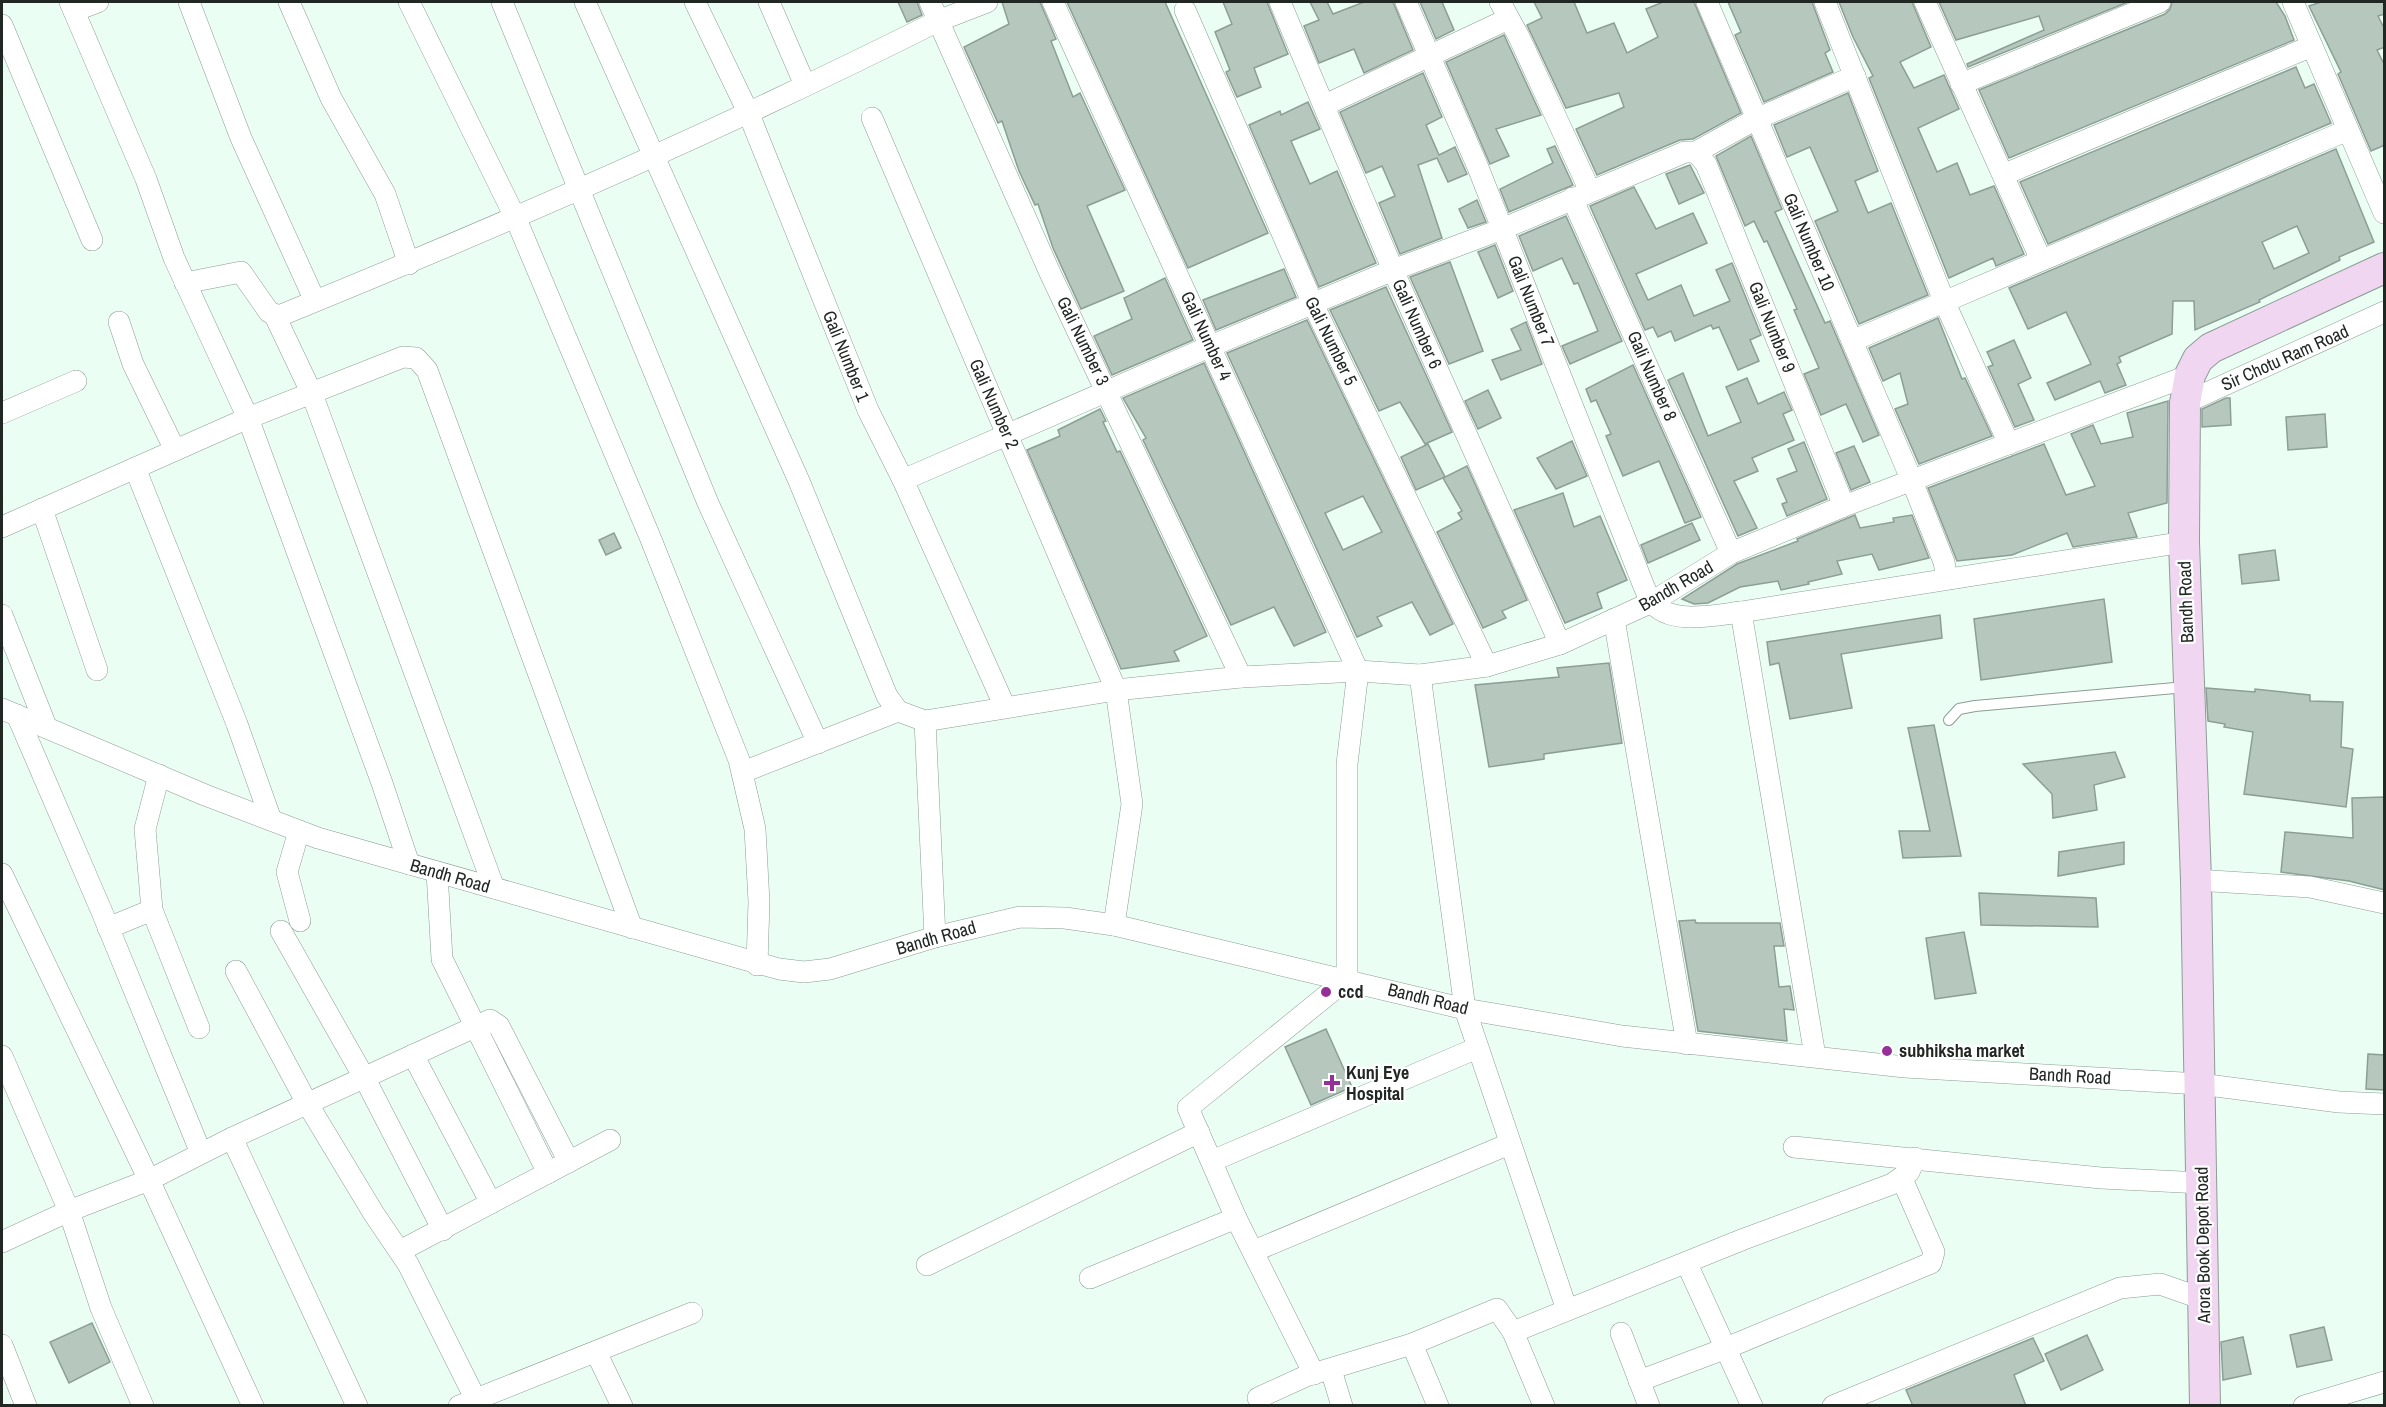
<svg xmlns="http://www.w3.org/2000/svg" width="2386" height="1407" font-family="'Archivo Narrow',sans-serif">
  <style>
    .building { fill: #b6c8be; stroke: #8d9e95; stroke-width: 1.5; fill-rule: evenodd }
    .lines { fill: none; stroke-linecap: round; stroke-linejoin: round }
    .lane-casing { stroke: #8c9d94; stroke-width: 12 }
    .street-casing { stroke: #8c9d94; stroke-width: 22 }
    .secondary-casing { stroke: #8c9d94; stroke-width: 32 }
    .lane { stroke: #fff; stroke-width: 10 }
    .street { stroke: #fff; stroke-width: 21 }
    .secondary { stroke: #f1d6f2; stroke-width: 30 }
    .poi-dot { fill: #943097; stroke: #fff; stroke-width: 2 }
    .labels { text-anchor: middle; stroke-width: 4.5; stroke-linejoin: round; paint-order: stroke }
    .street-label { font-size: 18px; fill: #212824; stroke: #fff }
    .poi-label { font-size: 18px; font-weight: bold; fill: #212824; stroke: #fff; text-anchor: start }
  </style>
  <rect width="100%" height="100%" fill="#ebfef4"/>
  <!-- building -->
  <g class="building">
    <path d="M898,2H917L922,15L907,22Z"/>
    <path d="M1002,2H1040L1056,39L1051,41L1073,97L1080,93L1125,190L1087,206L1124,291L1081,309L1053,248L1038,204L1035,205L1019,171L1002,121L998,123L964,47L1009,24Z"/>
    <path d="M1067,2H1165L1268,233L1188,268Z"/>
    <path d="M1223,2H1267L1288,54L1254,68L1261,87L1237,97L1226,72L1230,70L1215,32L1232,24Z"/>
    <path d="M1310,2H1327L1333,14L1364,2H1393L1413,50L1364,73L1354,49L1319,63L1304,26L1319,20Z"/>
    <path d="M1420,2H1442L1454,30L1436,39Z"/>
    <path d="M1534,2H1574L1587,33L1614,23L1627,53L1658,37L1646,9L1663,2H1694L1741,113L1693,139L1680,140L1597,175L1576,129L1624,107L1619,93L1566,108L1527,25L1542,18Z"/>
    <path d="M1728,2H1812L1830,50L1825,53L1833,72L1764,102L1735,35L1741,32Z"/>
    <path d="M1839,2H1912L1931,47L1900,62L1914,88L1944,75L1959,109L1918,128L1937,172L1957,163L1970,195L1994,186L2024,254L1996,266L1993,258L1949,278L1869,78L1873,76L1853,37Z"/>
    <path d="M1939,2H2128L1968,67L1967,64L2044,30L2039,16L1956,40Z"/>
    <path d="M2172,2H2276L2285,16L2294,40L2009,158L1979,90L2165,14L2170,9Z"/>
    <path d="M2321,2H2385V14L2378,16L2385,30V47L2377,50L2385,66V145L2371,151L2338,74L2341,72L2309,6Z"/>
    <path d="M1504,35L1541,115L1496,129L1509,156L1490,164L1446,62Z"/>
    <path d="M2296,67L2305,88L2314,84L2331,123L2048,244L2020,182Z"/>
    <path d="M1423,73L1442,117L1426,125L1439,155L1455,147L1467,174L1448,182L1437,158L1418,165L1442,238L1400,254L1379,203L1395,196L1382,166L1366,173L1340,112Z"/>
    <path d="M1848,93L1878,171L1855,181L1868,213L1891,203L1928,295L1859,324L1815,221L1838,211L1810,147L1787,157L1774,125Z"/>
    <path d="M1308,102L1320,129L1291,141L1310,184L1337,171L1376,263L1319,287L1249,125L1280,111L1281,115Z"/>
    <path d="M1751,136L1782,209L1775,212L1825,323L1830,321L1879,435L1863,442L1846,404L1821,415L1804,374L1819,368L1794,310L1797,309L1767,241L1764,242L1754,221L1745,226L1716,156Z"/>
    <path d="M1555,146L1573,185L1509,212L1500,189L1553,163L1547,149Z"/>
    <path d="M2336,149L2374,242L2339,257L2340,260L2259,300L2260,302L2195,330L2194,301H2173L2172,334L2119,357L2121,362L2117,364L2126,385L2105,393L2100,381L2055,400L2047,383L2091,364L2066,312L2028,329L2009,288ZM2297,226L2309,253L2274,269L2262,242Z"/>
    <path d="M1690,165L1704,193L1679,204L1666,174Z"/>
    <path d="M1634,187L1656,229L1693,213L1707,243L1636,274L1648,300L1681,285L1694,316L1730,301L1716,270L1732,263L1761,335L1750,340L1759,361L1738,370L1719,327L1713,329L1711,325L1675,341L1671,331L1658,337L1653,327L1645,330L1590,206Z"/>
    <path d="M1477,200L1486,222L1468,228L1459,209Z"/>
    <path d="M1566,216L1622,341L1570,364L1562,346L1598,331L1578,283L1574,284L1562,258L1533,271L1519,236Z"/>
    <path d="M1495,245L1513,291L1498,298L1478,252Z"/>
    <path d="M1450,262L1483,351L1449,364L1410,277Z"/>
    <path d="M1284,269L1296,297L1216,330L1203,300Z"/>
    <path d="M1165,278L1193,340L1112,375L1094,336L1132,319L1124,298Z"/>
    <path d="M1386,287L1452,432L1425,444L1400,402L1379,411L1330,310Z"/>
    <path d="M1938,318L1962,379L1965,378L1992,436L1919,464L1895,409L1908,404L1900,373L1883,381L1869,348Z"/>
    <path d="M1307,320L1453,624L1430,635L1412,602L1377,617L1382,626L1357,637L1227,353ZM1363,496L1382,532L1343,550L1325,513Z"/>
    <path d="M1526,322L1542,364L1501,380L1492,360L1521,350L1511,329Z"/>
    <path d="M2014,340L2031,378L2018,384L2034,420L2015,427L1988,367L1993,365L1987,352Z"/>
    <path d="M1204,363L1326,632L1294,646L1274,607L1231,625L1143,440L1146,438L1123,398Z"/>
    <path d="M1633,365L1701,517L1685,523L1659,461L1623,476L1606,436L1611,434L1596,400L1591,402L1586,389Z"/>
    <path d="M1683,373L1708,436L1741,422L1726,387L1747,378L1758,404L1784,392L1792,410L1783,414L1794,440L1752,458L1758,471L1734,481L1757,528L1738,536L1668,380Z"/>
    <path d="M1488,390L1501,418L1478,429L1465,401Z"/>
    <path d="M2226,398H2230L2231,425L2202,427V409Z"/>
    <path d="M2168,401L2167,503L2128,513L2137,537L2073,547L2067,533L2012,555L1957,561L1928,488L2044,444L2066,495L2095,486L2071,434L2093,425L2101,444L2133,437L2127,413Z"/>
    <path d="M1100,409L1106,421L1103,422L1117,452L1120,451L1207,636L1174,651L1179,661L1121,669L1027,450L1060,436L1058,430Z"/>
    <path d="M2325,414L2327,447L2288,450L2286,417Z"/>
    <path d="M1572,441L1587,476L1556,489L1537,458Z"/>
    <path d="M1804,442L1827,499L1787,516L1782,504L1787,502L1777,479L1797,471L1788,449Z"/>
    <path d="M1428,444L1445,477L1416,490L1401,457Z"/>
    <path d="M1854,446L1870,482L1851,490L1836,453Z"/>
    <path d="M1467,466L1527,600L1502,611L1506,618L1483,628L1437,532L1462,519L1458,513L1462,511L1443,478Z"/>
    <path d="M1563,493L1574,527L1600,516L1627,580L1597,593L1602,608L1565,623L1514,510Z"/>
    <path d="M1855,515L1860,528L1894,522L1893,518L1912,515L1929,558L1879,570L1872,554L1837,561L1842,574L1808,582L1809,584L1781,590L1778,581L1740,587L1708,603L1694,604L1682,599L1737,564L1798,541L1797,539Z"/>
    <path d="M1692,523L1700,540L1648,563L1641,545Z"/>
    <path d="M614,533L621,548L606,555L599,540Z"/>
    <path d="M2275,550L2279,580L2242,584L2239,555Z"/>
    <path d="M2104,599L2112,662L1981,680L1974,619Z"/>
    <path d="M1940,615L1942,638L1841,654L1852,708L1790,719L1779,663L1770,665L1767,642Z"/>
    <path d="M1609,663L1622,743L1544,754V759L1489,767L1475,685L1559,677L1557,668Z"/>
    <path d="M2206,688L2255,692V689L2310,695V701L2343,702L2341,747L2353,749L2346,807L2244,794L2253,732L2224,727L2225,724L2208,721Z"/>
    <path d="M1934,725L1961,856L1903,858L1899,831H1930L1908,728Z"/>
    <path d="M2115,752L2125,777L2094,785L2097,810L2053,818L2052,794L2023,764Z"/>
    <path d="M2385,797V890L2349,881L2281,872L2285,832L2353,838L2352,798Z"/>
    <path d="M2124,842V864L2058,876L2059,852Z"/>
    <path d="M1979,893L2096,898L2098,927L1981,925Z"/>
    <path d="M1695,920L1696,923H1780L1784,946H1774L1779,987L1790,986L1794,1010L1784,1009L1787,1041L1698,1031L1679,921Z"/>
    <path d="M1964,932L1976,993L1935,999L1926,938Z"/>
    <path d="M1326,1029L1352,1087L1311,1105L1285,1047Z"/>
    <path d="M2368,1054L2385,1055V1090L2366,1089Z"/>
    <path d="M92,1323L110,1362L69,1383L50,1342Z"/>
    <path d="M2324,1327L2332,1360L2297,1367L2290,1335Z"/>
    <path d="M2087,1335L2103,1370L2061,1390L2045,1354Z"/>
    <path d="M2243,1337L2251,1374L2223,1380L2221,1342Z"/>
    <path d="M2033,1338L2044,1361L2014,1375L2026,1406H1913L1906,1390Z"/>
  </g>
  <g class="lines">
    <!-- lane casing -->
    <g class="lane-casing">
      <path id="lane" d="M1949,720L1959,709L1975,706L2186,687"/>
    </g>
    <!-- street casing -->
    <g class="street-casing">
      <g id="street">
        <path d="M70,2L146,179L174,258L248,418L382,783L409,864"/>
        <path d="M189,2L241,138L315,301"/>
        <path d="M289,2L331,98L385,194L409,264"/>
        <path d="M409,2L516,219L650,537L739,760L755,829L759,902L757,965"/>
        <path d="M502,2L708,503L818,743"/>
        <path d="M585,2L799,481L887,696L898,711L925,721L1116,690L1241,677L1358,671L1420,675L1487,666L1560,644L1652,602L1731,553L1844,506L2190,375"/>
        <path d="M695,2L748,112L868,410L903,480L1005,707"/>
        <path d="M769,2L805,85"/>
        <path d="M930,2L1050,273L1241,677"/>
        <path d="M1053,2L1358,671L1347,764V979L1188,1108L1236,1218L1314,1374"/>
        <path d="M1280,2L1393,270L1560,644"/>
        <path d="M1406,2L1477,165L1643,584C1645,589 1648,596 1651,601C1669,626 1715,615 1741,612L2184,542"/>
        <path d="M1500,2L1519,37L1590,191"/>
        <path d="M1707,2L1912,481L1944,562L1947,579"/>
        <path d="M1825,2L1944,301L2009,444"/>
        <path d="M1925,2L2041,260"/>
        <path d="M2293,2L2384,213"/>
        <path d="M1185,10L1313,304L1487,666"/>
        <path d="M74,11L98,2"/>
        <path d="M2,25L92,240"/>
        <path d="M1961,84L2160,2"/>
        <path d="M1325,105L1508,19"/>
        <path d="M872,118L1116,690L1132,804L1114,925"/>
        <path d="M1696,152L1706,164L1844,506"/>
        <path d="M2005,174L2312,46"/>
        <path d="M1572,198L1731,553"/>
        <path d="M185,283L241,272L269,312L279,316C503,225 723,129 938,21L987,2"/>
        <path d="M275,316L312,394L494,888"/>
        <path d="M119,322L133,364L175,450"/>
        <path d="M1852,341L2348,130"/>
        <path d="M2185,403L2384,312"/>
        <path d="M2,413L76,381"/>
        <path d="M135,468L237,724L271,820"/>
        <path d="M903,480L1211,346L1393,270L1502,229L1685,152H1696L1756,119L1855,76"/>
        <path d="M42,509L97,670"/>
        <path d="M2,527L248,418L403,357L416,358L427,370L632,928"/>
        <path d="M1741,612L1815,1056"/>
        <path d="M2,615L46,726"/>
        <path d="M1614,619L1687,1044"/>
        <path d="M1420,675L1465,1009L1567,1310"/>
        <path d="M2,709L205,795L318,838L779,969L804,972L830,969L935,937L1020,917L1065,918L1114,925L1465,1009L1622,1036L1905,1067L2200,1084L2339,1102L2384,1104"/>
        <path d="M17,715L102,912L201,1153"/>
        <path d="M925,721L935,937"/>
        <path d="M743,772L898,711"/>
        <path d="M159,775L145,829L152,910L199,1028"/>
        <path d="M299,831L287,872L300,921"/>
        <path d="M437,872L442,959L548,1173"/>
        <path d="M2,874L149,1180L253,1406"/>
        <path d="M2196,880L2310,887L2384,903"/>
        <path d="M108,928L152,910"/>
        <path d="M281,931L365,1079L443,1230"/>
        <path d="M236,971L307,1103L374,1214L408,1264L479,1406"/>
        <path d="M413,1055L491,1203"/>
        <path d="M2,1056L69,1211L101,1308L143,1406"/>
        <path d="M232,1138L357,1406"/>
        <path d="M1794,1147L2101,1178L2202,1183"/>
        <path d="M1212,1161L1477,1048"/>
        <path d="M2,1242L69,1211L149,1180L232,1138L490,1020L499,1026L569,1162"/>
        <path d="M400,1251L610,1140"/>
        <path d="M1254,1251L1509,1144"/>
        <path d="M1687,1264L1752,1406"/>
        <path d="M927,1265L1199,1132"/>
        <path d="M1090,1278L1236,1218"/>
        <path d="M1513,1332L1744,1239L1892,1184L1909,1172L1915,1158"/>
        <path d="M1621,1333L1649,1406"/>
        <path d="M1412,1344L1438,1406"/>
        <path d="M2,1345L26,1406"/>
        <path d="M596,1352L622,1406"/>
        <path d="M1331,1370L1342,1406"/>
        <path d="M1639,1381L1724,1349L1931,1263L1934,1252L1902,1179"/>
        <path d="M1258,1398L1306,1376L1412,1344L1497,1309L1513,1332L1544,1406"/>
        <path d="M459,1406L692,1313"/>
        <path d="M1833,1406L2120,1288L2160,1284L2203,1299"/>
        <path d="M2304,1406L2384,1382"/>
      </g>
    </g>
    <!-- secondary casing -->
    <g class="secondary-casing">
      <path id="secondary" d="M2205,1406L2196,880L2184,542L2185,403L2190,375L2198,359L2211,348L2384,268"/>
    </g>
    <!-- lane -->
    <use href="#lane" class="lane"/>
    <!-- street -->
    <use href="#street" class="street"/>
    <!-- secondary -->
    <use href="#secondary" class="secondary"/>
  </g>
  <!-- markers -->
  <g class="poi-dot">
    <circle cx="1326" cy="992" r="6"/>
    <circle cx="1887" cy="1051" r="6"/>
    <path d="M1329 1074h6v6h6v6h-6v6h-6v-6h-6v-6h6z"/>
  </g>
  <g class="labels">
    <!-- street labels -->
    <g class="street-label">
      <text transform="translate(1809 242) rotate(67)" y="6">Gali Number 10</text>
      <text transform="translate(1531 301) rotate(68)" y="6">Gali Number 7</text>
      <text transform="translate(1417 324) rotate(66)" y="6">Gali Number 6</text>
      <text transform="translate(1772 327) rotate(68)" y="6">Gali Number 9</text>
      <text transform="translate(1206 336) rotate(65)" y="6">Gali Number 4</text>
      <text transform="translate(1083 341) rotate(64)" y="6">Gali Number 3</text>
      <text transform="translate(1331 341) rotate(64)" y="6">Gali Number 5</text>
      <text transform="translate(846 356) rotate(68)" y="6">Gali Number 1</text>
      <text transform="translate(2285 358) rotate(-24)" y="6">Sir Chotu Ram Road</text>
      <text transform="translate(1652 376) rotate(66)" y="6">Gali Number 8</text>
      <text transform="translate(994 404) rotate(66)" y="6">Gali Number 2</text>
      <text transform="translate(1676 586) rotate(-30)" y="6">Bandh Road</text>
      <text transform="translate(2186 602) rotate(-92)" y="6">Bandh Road</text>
      <text transform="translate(450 876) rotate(16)" y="6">Bandh Road</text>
      <text transform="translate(936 938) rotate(-16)" y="6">Bandh Road</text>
      <text transform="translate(1428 999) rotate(14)" y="6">Bandh Road</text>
      <text transform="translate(2070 1076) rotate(3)" y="6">Bandh Road</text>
      <text transform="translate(2203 1245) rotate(-91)" y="6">Arora Book Depot Road</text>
    </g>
    <!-- poi labels -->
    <g class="poi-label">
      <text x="1338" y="998">ccd</text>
      <text x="1899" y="1057">subhiksha market</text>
      <text x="1346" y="1079">Kunj Eye<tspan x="1346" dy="21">Hospital</tspan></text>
    </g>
  </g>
  <!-- border -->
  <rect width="2386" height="1407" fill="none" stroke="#212824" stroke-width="6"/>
</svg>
